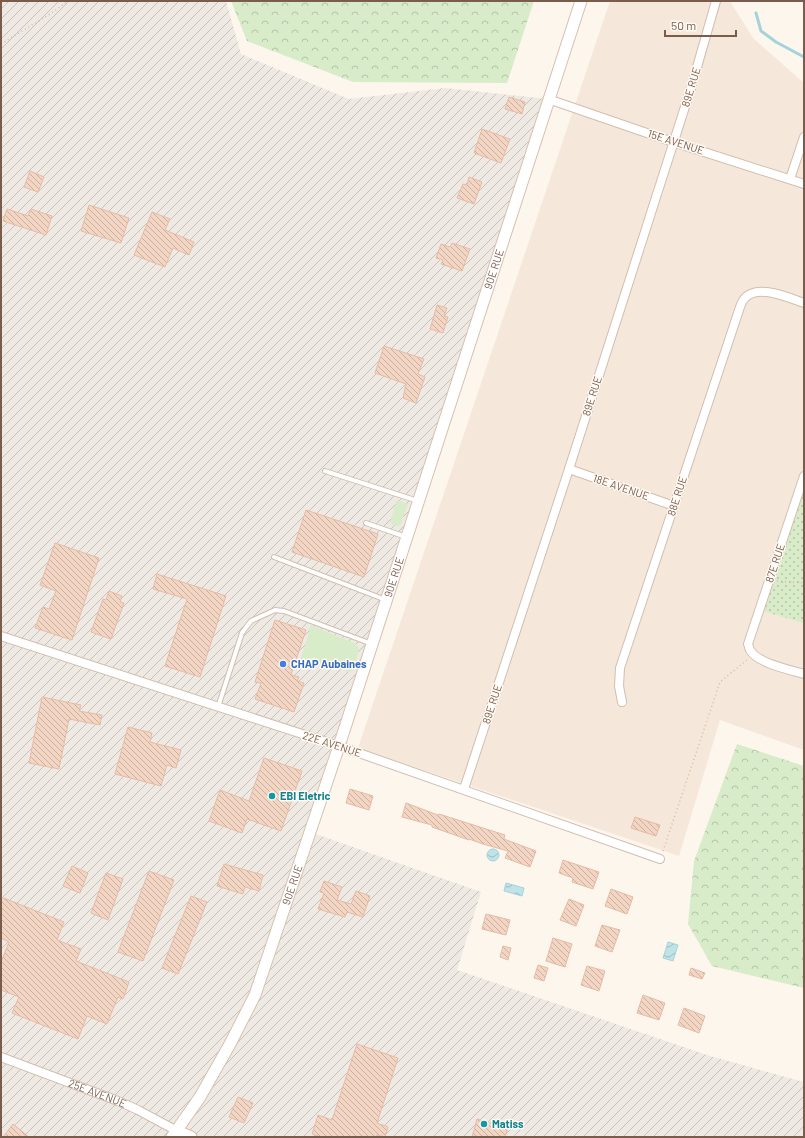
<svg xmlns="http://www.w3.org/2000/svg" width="805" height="1138" font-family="Barlow,sans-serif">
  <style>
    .residential { fill: #f5e8da }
    .industrial { fill: url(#industrial-furrows) }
    .green { fill: #d8ecc9 }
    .forest { fill: url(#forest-crowns) }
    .park { fill: url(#park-dots) }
    .water { fill: url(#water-waves); stroke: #a5d3da }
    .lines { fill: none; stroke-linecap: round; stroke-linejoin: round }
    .stream { stroke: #a5d3da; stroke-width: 3 }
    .building { fill: url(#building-back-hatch); stroke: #e6bba3 }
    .lane-casing { stroke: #d1beb0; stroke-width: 6 }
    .street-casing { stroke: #d1beb0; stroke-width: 10 }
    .secondary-casing { stroke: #d6c0b0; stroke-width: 13 }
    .path { stroke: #d9b8a5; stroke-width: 1.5; stroke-dasharray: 1 3; stroke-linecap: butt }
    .lane { stroke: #fff; stroke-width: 4 }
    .street { stroke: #fff; stroke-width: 8 }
    .secondary { stroke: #fff; stroke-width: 11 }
    .shop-dot { fill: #3f7fe0; stroke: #fffaf3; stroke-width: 1.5 }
    .culture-dot { fill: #0f9aa8; stroke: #fffaf3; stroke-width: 1.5 }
    .labels { text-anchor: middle; stroke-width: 3; stroke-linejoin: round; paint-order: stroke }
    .street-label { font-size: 11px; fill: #7a5c4d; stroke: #fffaf3 }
    .shop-label { font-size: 11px; font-weight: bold; fill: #366cbe; stroke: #fffaf3; text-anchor: start }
    .culture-label { font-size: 11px; font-weight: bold; fill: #0d838f; stroke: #fffaf3; text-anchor: start }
  </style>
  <defs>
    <pattern id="industrial-furrows" width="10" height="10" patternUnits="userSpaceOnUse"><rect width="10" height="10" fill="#efe9e4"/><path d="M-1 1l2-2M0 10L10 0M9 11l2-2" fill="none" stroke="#c7c0bb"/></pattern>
    <pattern id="forest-crowns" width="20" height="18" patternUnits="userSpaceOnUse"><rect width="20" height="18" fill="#d8ecc9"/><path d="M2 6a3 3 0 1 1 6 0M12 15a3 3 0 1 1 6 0" fill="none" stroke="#b4c2a5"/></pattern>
    <pattern id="park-dots" width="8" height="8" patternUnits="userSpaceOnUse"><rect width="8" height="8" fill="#d8ecc9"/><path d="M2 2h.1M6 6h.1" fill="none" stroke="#b4c2a5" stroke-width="1.8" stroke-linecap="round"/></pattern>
    <pattern id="water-waves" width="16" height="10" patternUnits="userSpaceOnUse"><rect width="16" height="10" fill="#bfe3e8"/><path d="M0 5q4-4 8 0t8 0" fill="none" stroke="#a0bbbe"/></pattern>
    <pattern id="building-back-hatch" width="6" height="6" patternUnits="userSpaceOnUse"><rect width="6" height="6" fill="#f3d5c3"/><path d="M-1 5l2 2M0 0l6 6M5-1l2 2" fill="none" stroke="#cab0a1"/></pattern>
  </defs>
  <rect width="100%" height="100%" fill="#fdf6ec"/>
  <!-- residential -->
  <path class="residential" d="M610,1H730L753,38L804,83V750L720,720L679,856L358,748Z"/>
  <!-- industrial -->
  <path class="industrial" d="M1,1H226L241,54L349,99L445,88L548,99L310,832L481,892L457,970L710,1056L804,1082V1137H1Z"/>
  <!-- green -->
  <g class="green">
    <path d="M397,500L408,504L401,524C397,527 393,526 390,522Z"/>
    <path d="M311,625L356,644L359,649L354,670L349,672L301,658Z"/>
  </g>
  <!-- forest -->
  <g class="forest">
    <path d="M231,1H534L507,83L353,82L247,41Z"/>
    <path d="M737,744L804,766V988L712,966L688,924L694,861Z"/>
  </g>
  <!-- park -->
  <path class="park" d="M804,478V623L759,610Z"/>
  <!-- water -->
  <g class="water">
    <circle cx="493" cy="855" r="6"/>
    <path d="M506,883L524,888L522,896L504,891Z"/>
    <path d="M668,942L678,945L673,961L663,958Z"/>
  </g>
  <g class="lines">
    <!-- stream -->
    <path class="stream" d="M756,13L761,31L776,42L804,57"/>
  </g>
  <!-- building -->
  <g class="building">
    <path d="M509,97L525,102L522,114L505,109Z"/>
    <path d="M482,129L510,139L501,163L474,153Z"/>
    <path d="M30,171L44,177L38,192L24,187Z"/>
    <path d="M469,177L482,182L474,204L457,198L463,184L467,185Z"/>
    <path d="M89,205L129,218L121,243L81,231Z"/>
    <path d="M7,209L28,216L31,209L52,216L46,235L3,221Z"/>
    <path d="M152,212L170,219L165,230L194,242L189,255L173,248L165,267L134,255Z"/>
    <path d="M452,243L470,249L462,271L441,264L443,260L436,258L441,244L450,247Z"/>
    <path d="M437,305L447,308L444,316L448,317L443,333L430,329Z"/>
    <path d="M384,346L424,359L418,374L425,377L416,403L403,398L406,384L375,373Z"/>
    <path d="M306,510L378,534L364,577L292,552Z"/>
    <path d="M55,543L99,558L72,640L35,628L43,607L49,609L56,591L40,585Z"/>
    <path d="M157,574L226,596L200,677L165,666L187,599L153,589Z"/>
    <path d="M109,591L122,596L120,602L124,603L111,639L91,632L103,599L106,600Z"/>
    <path d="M275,620L306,630L291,675L299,677L297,681L304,683L294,712L255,699L261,683L255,682Z"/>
    <path d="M42,697L81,705L79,711L102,715L100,725L69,719L59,769L29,763Z"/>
    <path d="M128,727L152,733L150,742L181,750L176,768L167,765L161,786L115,774Z"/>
    <path d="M264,758L302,771L281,831L247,819L242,833L209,821L220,790L249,801Z"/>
    <path d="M350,789L373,796L369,810L346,803Z"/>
    <path d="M406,803L438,815L439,814L505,835L504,839L536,851L530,867L505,858L508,851L483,844L469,839V840L432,827V825L402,817Z"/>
    <path d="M635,817L660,825L656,836L631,828Z"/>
    <path d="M563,860L599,872L593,889L572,882L573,878L559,873Z"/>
    <path d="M224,864L263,875L259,891L245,887L243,894L217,886Z"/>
    <path d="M72,866L88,873L80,893L63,886Z"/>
    <path d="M149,871L174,880L143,961L118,952Z"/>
    <path d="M106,873L123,879L108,920L91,913Z"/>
    <path d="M324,881L342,887L337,900L351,904L356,891L370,896L363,917L347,912L345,917L318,909L324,893L320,892Z"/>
    <path d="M611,889L633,897L627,914L605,906Z"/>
    <path d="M191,896L207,902L178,974L162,968Z"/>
    <path d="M1,897L64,922L57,940L81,949L76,961L129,982L123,999L118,997L107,1024L87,1016L78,1039L12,1013L19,997L1,990V962L9,942L1,938Z"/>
    <path d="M569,899L584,905L576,926L560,920Z"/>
    <path d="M486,914L510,920L506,935L482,929Z"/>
    <path d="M602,925L620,930L612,952L595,946Z"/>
    <path d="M553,938L572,944L565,967L546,961Z"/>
    <path d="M503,946L511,948L508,960L500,957Z"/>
    <path d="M538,965L548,968L544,981L534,978Z"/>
    <path d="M587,966L605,971L599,991L581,985Z"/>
    <path d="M691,968L705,973L702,979L689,975Z"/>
    <path d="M643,995L665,1003L659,1020L637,1013Z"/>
    <path d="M684,1008L705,1016L699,1033L678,1025Z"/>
    <path d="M357,1044L398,1058L377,1123L388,1127L385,1137L377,1135L376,1137H321L312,1134L318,1115L332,1120Z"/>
    <path d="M238,1097L253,1103L244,1123L229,1117Z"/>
    <path d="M477,1119L508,1128L505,1137H472Z"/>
    <path d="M13,1124L29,1137H3Z"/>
  </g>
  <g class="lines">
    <!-- lane casing -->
    <g class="lane-casing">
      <g id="lane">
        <path d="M325,471L418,501"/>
        <path d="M366,523L406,537"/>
        <path d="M274,557L386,600"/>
        <path d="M218,707L242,633L251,621L275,610L284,611L372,644"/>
      </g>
    </g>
    <!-- street casing -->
    <g class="street-casing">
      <g id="street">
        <path d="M548,99L673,142L804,184"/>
        <path d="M790,179L804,137"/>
        <path d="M569,469L674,506"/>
        <path d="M804,476L748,644C749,646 749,648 750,650C757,663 790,670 804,674"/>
        <path d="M1,636L339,746L660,859"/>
        <path d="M622,702L619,686L620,668L740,307C741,305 742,301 744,299C757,283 789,298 804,303"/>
        <path d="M464,789L569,469L691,88L716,1"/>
        <path id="s1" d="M1,1057L118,1101L138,1110L177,1131"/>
      </g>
    </g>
    <!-- secondary casing -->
    <g class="secondary-casing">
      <g id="secondary">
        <path d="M177,1131L191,1137"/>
        <path id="s2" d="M172,1137L200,1097L230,1044L255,995L339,746L581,1"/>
      </g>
    </g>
    <!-- path -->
    <g class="path">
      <path d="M1,44L50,14L68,1"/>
      <path d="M777,581L804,583"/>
      <path d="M663,851L720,682L748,659"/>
    </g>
    <!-- lane -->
    <use href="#lane" class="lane"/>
    <!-- street -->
    <use href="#street" class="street"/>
    <!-- secondary -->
    <use href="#secondary" class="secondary"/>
  </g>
  <!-- markers -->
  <circle class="shop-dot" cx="283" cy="664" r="4"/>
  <g class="culture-dot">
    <circle cx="272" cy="796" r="4"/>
    <circle cx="484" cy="1124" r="4"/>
  </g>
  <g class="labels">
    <!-- street labels -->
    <g class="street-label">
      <text transform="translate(691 87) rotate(-73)" y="4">89E RUE</text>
      <text transform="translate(676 142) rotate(18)" y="4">15E AVENUE</text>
      <text dy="4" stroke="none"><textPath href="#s2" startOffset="929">90E RUE</textPath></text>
      <text transform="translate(592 396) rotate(-72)" y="4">89E RUE</text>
      <text transform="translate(621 487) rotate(19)" y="4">18E AVENUE</text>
      <text transform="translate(677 496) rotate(-72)" y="4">88E RUE</text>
      <text transform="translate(775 563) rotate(-72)" y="4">87E RUE</text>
      <text dy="4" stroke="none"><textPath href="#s2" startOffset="605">90E RUE</textPath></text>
      <text transform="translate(492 704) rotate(-72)" y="4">89E RUE</text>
      <text transform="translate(332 744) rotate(18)" y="4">22E AVENUE</text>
      <text dy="4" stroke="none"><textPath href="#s2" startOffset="281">90E RUE</textPath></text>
      <text dy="4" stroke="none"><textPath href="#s1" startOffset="103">25E AVENUE</textPath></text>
    </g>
    <!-- shop labels -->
    <g class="shop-label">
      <text x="291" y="668">CHAP Aubaines</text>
    </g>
    <!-- culture labels -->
    <g class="culture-label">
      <text x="280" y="800">EBI Eletric</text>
      <text x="492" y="1128">Matiss</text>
    </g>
  </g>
  <!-- border -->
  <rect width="805" height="1138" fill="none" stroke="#7a5c4d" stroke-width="4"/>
  <!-- scale -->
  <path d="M665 30v6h71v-6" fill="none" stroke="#7a5c4d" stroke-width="2"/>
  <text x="671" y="30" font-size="12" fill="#7a5c4d" stroke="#fffaf3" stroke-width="3" paint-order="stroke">50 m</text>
</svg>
